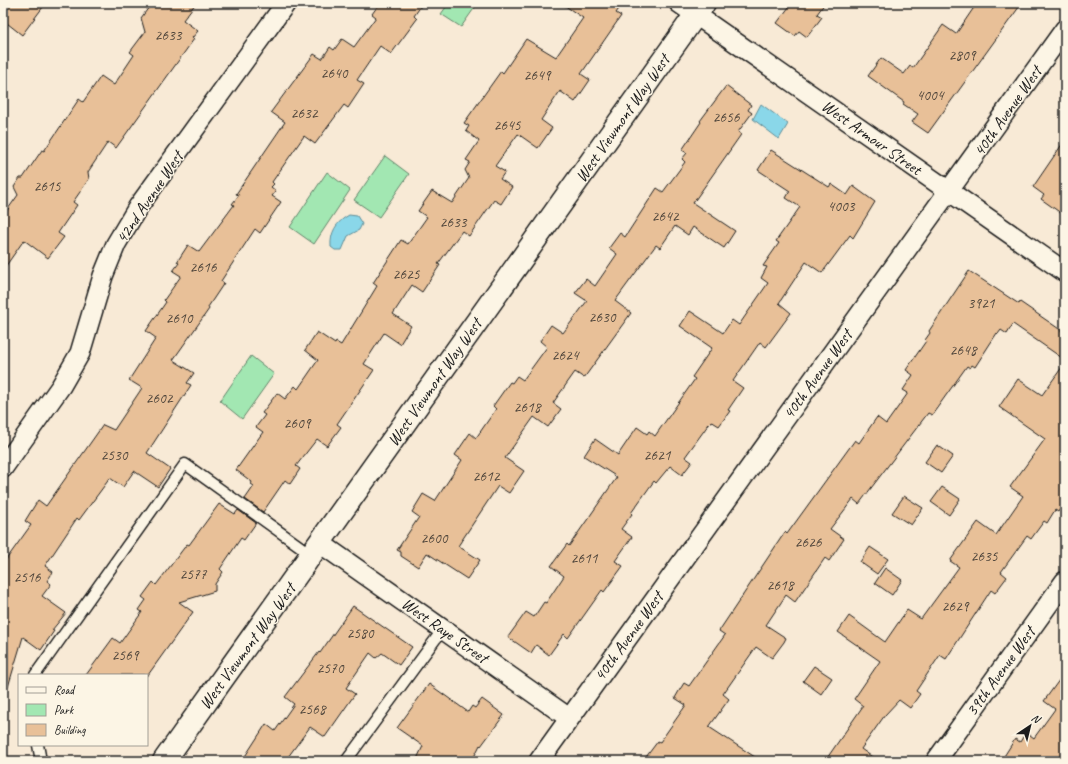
<svg xmlns="http://www.w3.org/2000/svg" width="1068" height="764" font-family="Caveat,sans-serif">
  <style>
    .green { fill: #a2e7b2; stroke: #5f8267 }
    .water { fill: #8ad7e9; stroke: #5e8c97 }
    .building { fill: #e8c098; stroke: #1c1c1c }
    .lines { fill: none; stroke-linecap: round; stroke-linejoin: round }
    .service-casing { stroke: #1c1c1c; stroke-width: 13 }
    .minor-casing { stroke: #1c1c1c; stroke-width: 22 }
    .tertiary-casing { stroke: #1c1c1c; stroke-width: 25 }
    .service { stroke: #fcf5e5; stroke-width: 10 }
    .minor { stroke: #fcf5e5; stroke-width: 19 }
    .tertiary { stroke: #fcf5e5; stroke-width: 22 }
    .labels { text-anchor: middle; stroke-width: 3; stroke-linejoin: round; paint-order: stroke }
    .number-label { font-size: 15px; fill: #4f453b }
    .street-label { font-size: 17px; fill: #1c1c1c; stroke: #fcf5e5 }
  </style>
  <rect width="100%" height="100%" fill="#f8ead6"/>
  <filter id="ink" filterUnits="userSpaceOnUse"><feTurbulence type="fractalNoise" baseFrequency=".025" numOctaves="2"/><feDisplacementMap in="SourceGraphic" scale="8" xChannelSelector="R" yChannelSelector="G"/><feConvolveMatrix kernelMatrix="1 2 1 2 8 2 1 2 1" color-interpolation-filters="sRGB"/></filter>
  <g filter="url(#ink)">
    <!-- green -->
    <g class="green">
      <path d="M449,3H478L461,27L441,14Z"/>
      <path d="M385,156L409,174L379,217L354,200Z"/>
      <path d="M327,172L350,190L314,244L290,227Z"/>
      <path d="M251,356L274,374L242,419L220,401Z"/>
    </g>
    <!-- water -->
    <g class="water">
      <path d="M761,104L788,124L779,139L753,119Z"/>
      <path d="M349,215L357,216L362,224L359,230L348,236L342,250H335L331,247C330,233 336,222 349,215Z"/>
    </g>
    <!-- building -->
    <g class="building">
      <path d="M3,3H46L22,35L3,20Z"/>
      <path d="M152,3H196L183,20L198,31L192,38L194,39L116,148L108,142L88,172L89,179L73,202L77,205L58,233L64,237L48,258L24,240L3,270V216L18,195L14,187L20,178H23L42,150L44,151L79,99L83,102L101,76L114,85L134,55L130,52L145,32L141,18Z"/>
      <path d="M380,3H423L414,16L417,19L391,54L380,46L357,80L364,84L348,108L344,105L315,144L304,136L272,182L274,184L271,187L276,191L272,196L281,202L260,233L255,229L221,281L224,283L208,307L209,309L173,360L194,373L187,383L191,385L147,453L170,469L158,487L134,471L123,487L110,478L79,520L77,518L45,566L53,572L47,581L51,584L42,596L66,613L52,630L54,631L41,650L23,637L8,687L3,686V564L31,525L25,521L38,500L46,506L103,425L114,430L142,388L129,380L156,338L146,331L166,302L164,300L181,276L173,271L179,263L177,262L188,245L199,252L234,205L232,204L239,195L236,194L285,122L271,112L314,54L322,59L330,47L334,50L342,39L354,47L376,17L372,14Z"/>
      <path d="M561,3H623L616,13L621,16L581,74L590,80L575,102L560,91L541,120L552,128L538,148L518,134L495,166L505,172L500,179L512,187L501,204L494,200L469,236L462,231L438,264L440,265L422,292L412,285L393,314L411,326L400,344L384,333L364,364L374,370L337,424L341,427L327,446L317,439L296,466L300,469L290,484L285,480L263,512L245,499L254,486L251,484L252,482L236,470L263,432L256,427L265,415L262,413L277,393L285,399L295,386L298,389L318,360L305,350L317,332L335,344L336,342L341,345L377,286L373,283L401,240L408,244L427,217L418,211L432,191L452,203L469,178L465,170L470,162L466,160L479,141L466,131L469,126L464,123L501,71L503,73L526,39L556,57L583,18Z"/>
      <path d="M792,3H825L817,14L822,17L807,37L799,31L795,36L777,23Z"/>
      <path d="M977,3H1022L928,133L912,122L918,114L903,104L904,102L868,76L881,58L904,74L910,66L913,68L943,25L956,34Z"/>
      <path d="M726,86L751,105L748,110L752,113L738,132L741,134L740,136L693,203L735,231L724,248L693,227L688,235L675,226L660,248L656,245L615,301L631,313L584,378L575,372L553,403L561,409L548,427L534,417L505,458L524,471L509,493L498,486L458,546L480,560L467,579L427,553L418,567L401,556V552L397,550L419,517L412,512L423,494L435,501L462,460L455,455L470,433L476,438L496,409L493,406L510,382L512,383L517,376L523,380L547,347L540,341L551,325L563,333L587,301L575,293L586,279L595,286L617,254L609,248L620,233L625,237L657,188L663,192L685,162L682,159L687,153L682,150L701,122L700,121Z"/>
      <path d="M1065,140V216L1041,199L1044,195L1033,187Z"/>
      <path d="M771,150L829,187L831,184L847,195L853,186L875,202L853,238L850,235L822,273L806,262L779,303L791,313L766,347L760,342L733,381L743,388L728,410L730,411L719,426L711,421L685,457L692,462L682,475L670,466L656,483L654,481L631,513L632,514L621,529L632,537L615,561L623,566L604,592L602,590L568,638L564,634L549,655L536,645L531,653L508,637L526,612L534,617L544,602L546,603L564,576L551,566L567,544L569,546L617,477L584,456L595,439L618,455L637,427L647,434L649,431L655,436L695,379L692,377L712,348L680,326L690,311L723,333L732,320L739,325L768,283L761,278L767,267L763,266L779,243L776,241L800,207L786,198L790,191L758,170Z"/>
      <path d="M969,271L1019,304L1020,302L1065,333V360L1013,324L1007,334L1001,330L998,334L997,333L975,367L972,365L970,368L967,366L932,415L928,413L859,504L853,499L830,529L844,539L829,561L825,558L795,602L786,595L766,625L786,638L784,642L772,658L756,647L723,694L729,699L709,727L761,761H643L658,741L660,742L686,705L675,698L679,691L684,683L689,686L725,635L719,631L785,532L787,534L855,440L859,443L877,417L886,424L908,393L903,390L913,375L906,370L926,341L925,340L930,333L929,331Z"/>
      <path d="M1065,363V502L1058,512L1055,510L1047,523L1044,521L1031,539L1027,536L1001,572L1007,577L995,593L991,590L946,659L940,655L916,691L920,694L910,708L899,700L885,715L861,749L878,761H825L863,706L854,699L880,661L838,632L849,616L885,642L907,610L921,619L959,567L950,561L978,522L996,535L1023,496L1010,487L1045,439L999,407L1018,379L1042,395Z"/>
      <path d="M937,445L953,456L941,473L925,462Z"/>
      <path d="M942,487L960,499L949,515L931,502Z"/>
      <path d="M904,496L923,508L911,525L892,513Z"/>
      <path d="M219,504L235,514L238,510L256,523L244,540L241,538L220,569L223,572L215,584V591L179,602L193,612L148,675H86L113,638L120,643L142,612L139,610L146,600L142,597L153,582L156,585L187,544L189,545Z"/>
      <path d="M870,547L888,559L877,574L860,562Z"/>
      <path d="M885,568L902,580L892,595L875,583Z"/>
      <path d="M353,606L412,647L399,665L382,653L376,658L370,653L346,688L355,694L325,737L310,727L285,761H242L266,724L275,731L294,704L285,697L319,652L320,653Z"/>
      <path d="M814,666L832,678L821,694L803,681Z"/>
      <path d="M1065,672V761H1001L1015,739L1020,742L1026,732L1034,738L1055,709L1044,701Z"/>
      <path d="M429,684L468,712L472,706L475,708L482,699L504,715L481,746L480,745L472,761H416L423,746L397,728Z"/>
    </g>
    <g class="lines">
      <!-- service casing -->
      <g class="service-casing">
        <g id="service">
          <path d="M35,675L185,464L312,555"/>
          <path d="M38,745L41,761"/>
          <path d="M346,761L443,629"/>
        </g>
      </g>
      <!-- minor casing -->
      <g class="minor-casing">
        <g id="minor">
          <path d="M679,3L1065,272"/>
          <path d="M3,468L61,386L80,353L103,276L116,244L138,207L286,3"/>
          <path d="M320,543L569,718"/>
          <path d="M539,761L1065,29"/>
          <path d="M936,761L1065,581"/>
        </g>
      </g>
      <!-- tertiary casing -->
      <g class="tertiary-casing">
        <path id="tertiary" d="M164,761L704,3"/>
      </g>
      <!-- service -->
      <use href="#service" class="service"/>
      <!-- minor -->
      <use href="#minor" class="minor"/>
      <!-- tertiary -->
      <use href="#tertiary" class="tertiary"/>
    </g>
  </g>
  <g class="labels">
    <!-- number labels -->
    <g class="number-label">
      <text x="168" y="40">2633</text>
      <text x="962" y="60">2809</text>
      <text x="334" y="78">2640</text>
      <text x="537" y="80">2649</text>
      <text x="930" y="100">4004</text>
      <text x="304" y="118">2632</text>
      <text x="726" y="122">2656</text>
      <text x="507" y="130">2645</text>
      <text x="47" y="191">2615</text>
      <text x="841" y="211">4003</text>
      <text x="665" y="221">2642</text>
      <text x="453" y="227">2633</text>
      <text x="203" y="272">2616</text>
      <text x="406" y="279">2625</text>
      <text x="981" y="308">3921</text>
      <text x="602" y="322">2630</text>
      <text x="179" y="323">2610</text>
      <text x="963" y="355">2648</text>
      <text x="565" y="360">2624</text>
      <text x="159" y="403">2602</text>
      <text x="527" y="412">2618</text>
      <text x="297" y="428">2609</text>
      <text x="114" y="460">2530</text>
      <text x="657" y="460">2621</text>
      <text x="486" y="481">2612</text>
      <text x="434" y="543">2600</text>
      <text x="808" y="547">2626</text>
      <text x="984" y="561">2635</text>
      <text x="584" y="563">2611</text>
      <text x="193" y="579">2577</text>
      <text x="27" y="582">2516</text>
      <text x="780" y="590">2618</text>
      <text x="955" y="611">2629</text>
      <text x="360" y="638">2580</text>
      <text x="125" y="660">2569</text>
      <text x="330" y="673">2570</text>
      <text x="312" y="714">2568</text>
    </g>
    <!-- street labels -->
    <g class="street-label">
      <text transform="translate(1007 111) rotate(-55)" y="6">40th Avenue West</text>
      <text transform="translate(622 118) rotate(-55)" y="6">West Viewmont Way West</text>
      <text transform="translate(872 137) rotate(35)" y="6">West Armour Street</text>
      <text transform="translate(149 197) rotate(-56)" y="6">42nd Avenue West</text>
      <text transform="translate(817 374) rotate(-54)" y="6">40th Avenue West</text>
      <text transform="translate(434 382) rotate(-55)" y="6">West Viewmont Way West</text>
      <text transform="translate(445 630) rotate(35)" y="6">West Raye Street</text>
      <text transform="translate(628 636) rotate(-54)" y="6">40th Avenue West</text>
      <text transform="translate(247 646) rotate(-54)" y="6">West Viewmont Way West</text>
      <text transform="translate(1000 671) rotate(-54)" y="6">39th Avenue West</text>
    </g>
  </g>
  <!-- margin -->
  <rect width="1068" height="764" fill="none" stroke="#fcf5e5" stroke-width="16"/>
  <rect x="8" y="8" width="1052" height="748" fill="none" stroke="#1c1c1c" stroke-width="1.5" filter="url(#ink)"/>
  <!-- legend -->
  <rect x="18" y="674" width="130" height="72" fill="#fcf5e5" stroke="#a29e95"/>
  <rect x="26" y="687" width="20" height="6" fill="#fcf5e5" stroke="#a29e95"/>
  <text x="54" y="694" font-size="12" fill="#1c1c1c">Road</text>
  <rect x="26" y="704" width="20" height="12" fill="#a2e7b2" stroke="#a29e95"/>
  <text x="54" y="714" font-size="12" fill="#1c1c1c">Park</text>
  <rect x="26" y="724" width="20" height="12" fill="#e8c098" stroke="#a29e95"/>
  <text x="54" y="734" font-size="12" fill="#1c1c1c">Building</text>
  <!-- north arrow -->
  <g transform="translate(1030 726) rotate(35)" stroke="#fcf5e5" stroke-width="3" paint-order="stroke">
  <path d="M0-3L7 15L0 10L-7 15Z" fill="#1c1c1c"/>
  <text y="-6" font-size="11" font-weight="bold" text-anchor="middle" fill="#1c1c1c">N</text>
  </g>
</svg>
